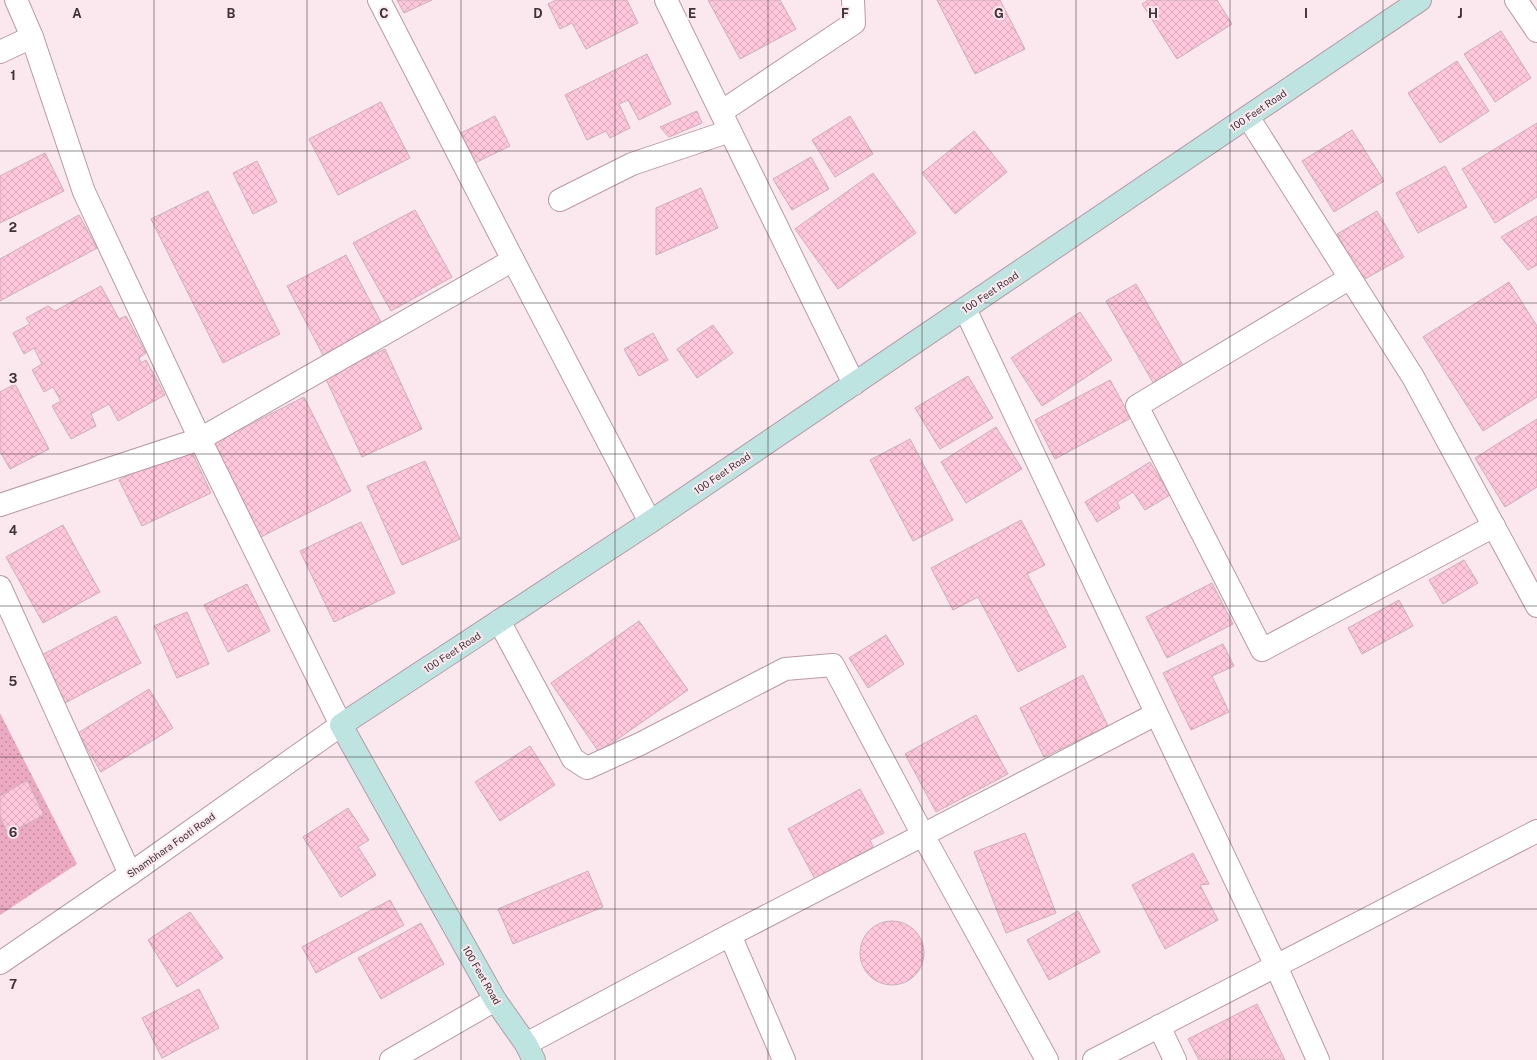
<svg xmlns="http://www.w3.org/2000/svg" width="1537" height="1060" font-family="'Public Sans',sans-serif">
  <style>
    .grass { fill: url(#grass-dots) }
    .building { fill: url(#building-cross-hatch); stroke: #cdaeb9 }
    .lines { fill: none; stroke-linecap: round; stroke-linejoin: round }
    .minor-casing { stroke: #b89aa5; stroke-width: 24 }
    .tertiary-casing { stroke: #b89aa5; stroke-width: 24 }
    .secondary-casing { stroke: #b89aa5; stroke-width: 24 }
    .minor { stroke: #fff; stroke-width: 22 }
    .tertiary { stroke: #fff; stroke-width: 22 }
    .secondary { stroke: #bde4e0; stroke-width: 22 }
    .grid { fill: none; stroke: #3f3337; stroke-width: 1; stroke-opacity: 0.55 }
    .labels { text-anchor: middle; stroke-width: 4; stroke-linejoin: round; paint-order: stroke }
    .street-label { font-size: 10px; fill: #3f3337; stroke: #fbe8ef }
    .grid-label { font-size: 13px; text-anchor: middle; font-weight: bold; fill: #3f3337; stroke: #fbe8ef; stroke-width: 4; stroke-linejoin: round; paint-order: stroke }
  </style>
  <defs>
    <pattern id="grass-dots" width="8" height="8" patternUnits="userSpaceOnUse"><rect width="8" height="8" fill="#eca9c2"/><path d="M2 2h.1M6 6h.1" fill="none" stroke="#c18a9e" stroke-width="1.8" stroke-linecap="round"/></pattern>
    <pattern id="building-cross-hatch" width="8" height="8" patternUnits="userSpaceOnUse"><rect width="8" height="8" fill="#ffc7db"/><path d="M0 0l8 8M0 8l8-8" fill="none" stroke="#dcabbd"/></pattern>
  </defs>
  <rect width="100%" height="100%" fill="#fbe8ef"/>
  <!-- grass -->
  <path class="grass" d="M0,713L77,864L0,915Z"/>
  <!-- building -->
  <g class="building">
    <path d="M397,0H432L404,13Z"/>
    <path d="M556,0H627L638,23L586,49L572,23L560,29L548,4Z"/>
    <path d="M708,0H780L796,29L740,59Z"/>
    <path d="M937,0H1000L1025,49L975,74Z"/>
    <path d="M1148,0H1217L1232,24L1177,59L1142,4Z"/>
    <path d="M1501,31L1531,78L1495,102L1464,54Z"/>
    <path d="M647,54L671,104L639,120L628,100L619,104L630,128L610,138L606,131L587,140L565,95Z"/>
    <path d="M1457,61L1489,111L1440,143L1408,93Z"/>
    <path d="M381,102L410,158L338,195L309,139Z"/>
    <path d="M697,111L702,123L669,137L660,127Z"/>
    <path d="M495,116L510,146L475,163L461,133Z"/>
    <path d="M850,116L873,154L835,177L812,140Z"/>
    <path d="M1537,123V197L1495,223L1462,169Z"/>
    <path d="M1352,130L1384,181L1334,212L1302,161Z"/>
    <path d="M974,131L1007,172L955,214L922,173Z"/>
    <path d="M45,153L64,191L0,223V176Z"/>
    <path d="M811,157L829,189L792,210L773,179Z"/>
    <path d="M257,161L277,202L253,214L233,173Z"/>
    <path d="M1445,166L1467,207L1418,233L1396,193Z"/>
    <path d="M873,173L916,233L838,289L795,229Z"/>
    <path d="M701,188L718,228L656,255V208Z"/>
    <path d="M208,191L280,334L223,363L151,219Z"/>
    <path d="M415,210L452,277L391,311L353,243Z"/>
    <path d="M1377,211L1404,257L1363,280L1337,234Z"/>
    <path d="M79,215L97,248L0,301V259Z"/>
    <path d="M1537,216V265L1528,270L1501,237Z"/>
    <path d="M346,255L382,324L323,355L287,286Z"/>
    <path d="M1509,282L1537,326V397L1483,431L1423,337Z"/>
    <path d="M1136,284L1185,369L1155,386L1106,301Z"/>
    <path d="M101,286L119,319L126,316L146,353L139,358L141,363L146,360L165,395L118,421L109,404L91,414L96,426L71,439L52,406L61,401L53,387L44,392L32,370L42,364L34,348L24,354L13,333L30,324L26,318L48,306L55,311Z"/>
    <path d="M1080,312L1112,360L1042,406L1011,358Z"/>
    <path d="M713,325L733,353L697,378L677,349Z"/>
    <path d="M653,333L668,360L639,376L624,349Z"/>
    <path d="M385,349L422,429L362,457L325,377Z"/>
    <path d="M968,376L993,418L940,449L915,408Z"/>
    <path d="M1110,380L1131,418L1055,459L1035,420Z"/>
    <path d="M15,384L49,449L10,469L0,451V392Z"/>
    <path d="M304,397L351,491L259,538L212,444Z"/>
    <path d="M1537,419V487L1505,507L1475,458Z"/>
    <path d="M996,427L1022,469L966,503L941,462Z"/>
    <path d="M910,439L953,520L913,541L870,460Z"/>
    <path d="M189,446L211,493L142,526L119,480Z"/>
    <path d="M425,461L460,539L402,565L367,486Z"/>
    <path d="M1150,462L1170,495L1145,510L1133,492L1117,502L1120,508L1097,522L1085,502Z"/>
    <path d="M1021,520L1045,565L1027,574L1066,647L1018,672L978,597L953,610L931,568Z"/>
    <path d="M361,522L395,593L334,622L300,551Z"/>
    <path d="M63,525L100,592L43,623L6,557Z"/>
    <path d="M1464,560L1478,583L1443,604L1429,580Z"/>
    <path d="M1212,583L1233,624L1167,658L1146,617Z"/>
    <path d="M247,584L270,631L228,652L204,605Z"/>
    <path d="M1399,600L1413,626L1362,654L1348,628Z"/>
    <path d="M187,612L209,664L177,678L154,626Z"/>
    <path d="M116,616L141,663L63,704L38,657Z"/>
    <path d="M639,621L688,690L599,752L551,683Z"/>
    <path d="M886,635L904,664L868,688L849,658Z"/>
    <path d="M1223,644L1234,666L1212,676L1229,712L1191,730L1163,673Z"/>
    <path d="M1083,675L1108,726L1044,757L1020,708Z"/>
    <path d="M149,689L173,728L101,772L78,733Z"/>
    <path d="M976,715L1008,774L936,812L905,754Z"/>
    <path d="M530,746L555,785L500,821L475,782Z"/>
    <path d="M27,780L44,815L8,834L0,817V796Z"/>
    <path d="M860,789L884,833L870,840L873,847L815,879L788,829Z"/>
    <path d="M348,808L369,840L358,847L376,875L341,897L303,837Z"/>
    <path d="M1025,833L1056,913L1006,933L974,852Z"/>
    <path d="M1193,853L1209,884L1200,885L1218,920L1165,949L1132,885Z"/>
    <path d="M588,871L603,907L513,944L498,909Z"/>
    <path d="M390,900L404,925L316,973L302,947Z"/>
    <path d="M1078,911L1100,952L1049,980L1027,940Z"/>
    <path d="M190,912L223,958L177,987L148,940Z"/>
    <circle cx="892" cy="953" r="32"/>
    <path d="M421,923L444,964L381,999L358,958Z"/>
    <path d="M199,989L219,1028L162,1058L142,1018Z"/>
    <path d="M1257,1004L1285,1060H1199L1188,1039Z"/>
  </g>
  <g class="lines">
    <!-- minor casing -->
    <g class="minor-casing">
      <g id="minor">
        <path d="M379,0L513,260L650,522"/>
        <path d="M666,0L854,384"/>
        <path d="M1516,0L1537,31"/>
        <path d="M0,52L32,37"/>
        <path d="M721,112L854,23L853,0"/>
        <path d="M1248,117L1413,377L1537,606"/>
        <path d="M560,200L632,164L730,131"/>
        <path d="M1350,278L1137,406L1262,650L1494,526"/>
        <path d="M965,309L1276,966L1318,1060"/>
        <path d="M0,505L200,439L513,260"/>
        <path d="M0,587L130,874"/>
        <path d="M499,621L573,759L587,768L640,744L785,669L833,665L923,835L1047,1060"/>
        <path d="M730,935L784,1060"/>
        <path d="M0,963L130,874L341,725L200,439L84,192L32,37L16,0"/>
        <path d="M1159,1026L1175,1060"/>
        <path d="M526,1044L730,935L1156,714"/>
        <path d="M391,1060L495,1000"/>
      </g>
    </g>
    <!-- tertiary casing -->
    <g class="tertiary-casing">
      <path id="tertiary" d="M1094,1060L1537,831"/>
    </g>
    <!-- secondary casing -->
    <g class="secondary-casing">
      <path id="secondary" d="M534,1060L526,1044L495,1000L341,725L650,522L1420,0"/>
    </g>
    <!-- minor -->
    <use href="#minor" class="minor"/>
    <!-- tertiary -->
    <use href="#tertiary" class="tertiary"/>
    <!-- secondary -->
    <use href="#secondary" class="secondary"/>
  </g>
  <!-- grid -->
  <path class="grid" d="M154,0V1060M307,0V1060M461,0V1060M615,0V1060M768,0V1060M922,0V1060M1076,0V1060M1230,0V1060M1383,0V1060M0,151H1537M0,303H1537M0,454H1537M0,606H1537M0,757H1537M0,909H1537"/>
  <g class="labels">
    <!-- street labels -->
    <g class="street-label">
      <text transform="translate(1258 110) rotate(-34)" y="4">100 Feet Road</text>
      <text transform="translate(990 292) rotate(-34)" y="4">100 Feet Road</text>
      <text transform="translate(722 473) rotate(-34)" y="4">100 Feet Road</text>
      <text transform="translate(452 652) rotate(-33)" y="4">100 Feet Road</text>
      <text transform="translate(171 845) rotate(-35)" y="4">Shambhara Footi Road</text>
      <text transform="translate(482 975) rotate(60)" y="4">100 Feet Road</text>
    </g>
  </g>
  <g class="grid-label">
    <text x="77" y="18">A</text>
    <text x="231" y="18">B</text>
    <text x="384" y="18">C</text>
    <text x="538" y="18">D</text>
    <text x="692" y="18">E</text>
    <text x="845" y="18">F</text>
    <text x="999" y="18">G</text>
    <text x="1153" y="18">H</text>
    <text x="1306" y="18">I</text>
    <text x="1460" y="18">J</text>
    <text x="13" y="80">1</text>
    <text x="13" y="232">2</text>
    <text x="13" y="383">3</text>
    <text x="13" y="535">4</text>
    <text x="13" y="686">5</text>
    <text x="13" y="837">6</text>
    <text x="13" y="989">7</text>
  </g>
</svg>
